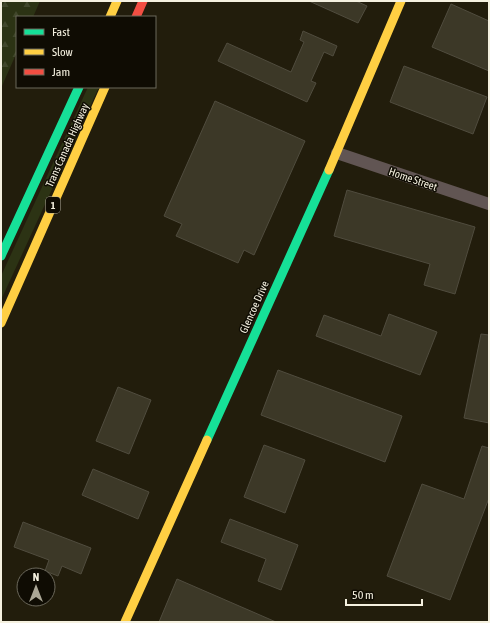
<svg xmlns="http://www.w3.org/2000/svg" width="490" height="623" font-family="'Asap Condensed',sans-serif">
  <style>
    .grass { fill: #2c3314 }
    .forest { fill: url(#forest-firs) }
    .building { fill: #3c3827; stroke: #504c3e }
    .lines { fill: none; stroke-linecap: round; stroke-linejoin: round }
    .street { stroke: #615553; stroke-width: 12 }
    .fast { stroke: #16e098; stroke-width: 9 }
    .slow { stroke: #ffcf43; stroke-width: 9 }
    .jam { stroke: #f24e42; stroke-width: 9 }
    .labels { text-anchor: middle; stroke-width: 3; stroke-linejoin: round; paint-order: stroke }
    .shield { fill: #0f0c03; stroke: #b0ac9e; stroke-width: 1 }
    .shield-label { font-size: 10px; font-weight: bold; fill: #f5f1e0 }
    .street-label { font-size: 11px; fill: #f5f1e0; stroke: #0f0c03 }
  </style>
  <defs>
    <pattern id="forest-firs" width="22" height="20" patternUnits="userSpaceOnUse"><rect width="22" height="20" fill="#2c3314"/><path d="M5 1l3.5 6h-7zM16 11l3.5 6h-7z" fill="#41472b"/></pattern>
  </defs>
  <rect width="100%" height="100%" fill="#221d0c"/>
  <!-- grass -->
  <path class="grass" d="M88,87H99L1,300V276Z"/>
  <!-- forest -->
  <path class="forest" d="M1,1H40L33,17H17V52L1,88Z"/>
  <!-- building -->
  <g class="building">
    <path d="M309,1H356L367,6L358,23Z"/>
    <path d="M451,4L489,21V71L432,47Z"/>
    <path d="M303,31L337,46L333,56L324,52L311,81L316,83L307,102L218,61L227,43L291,72L304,42L300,40Z"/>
    <path d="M404,66L487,97L473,134L390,102Z"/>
    <path d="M215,101L305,141L254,255L244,250L238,263L176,236L182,224L164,216Z"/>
    <path d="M347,190L475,227L455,294L424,285L430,264L334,236Z"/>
    <path d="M389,314L437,332L420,375L316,336L324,315L381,336Z"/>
    <path d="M481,334L489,335V423L464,418Z"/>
    <path d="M278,370L402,416L385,462L261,415Z"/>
    <path d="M118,387L151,400L129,454L96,441Z"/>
    <path d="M264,445L305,460L285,513L244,497Z"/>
    <path d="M482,446L489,448V498L450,600L387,576L422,484L464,499Z"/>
    <path d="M93,469L149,492L138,519L82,495Z"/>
    <path d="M230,519L298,545L281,590L258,581L266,559L221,542Z"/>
    <path d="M23,522L91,548L81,574L62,566L58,576L45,571L49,560L14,547Z"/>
    <path d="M177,579L276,622H159Z"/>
  </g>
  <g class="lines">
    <!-- street -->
    <path class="street" d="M337,153L489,204"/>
    <!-- fast -->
    <g class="fast">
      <path d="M1,256L79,87"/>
      <path d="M207,440L329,170"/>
    </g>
    <!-- slow -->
    <g class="slow">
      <path d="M110,17L117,1"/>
      <path d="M329,170L401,1"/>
      <path d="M1,323L105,87"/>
      <path d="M125,622L207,440"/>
    </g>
    <!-- jam -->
    <path class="jam" d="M136,17L143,1"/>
  </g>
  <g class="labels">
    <!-- shield labels -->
    <rect class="shield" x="46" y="197" width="14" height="16" rx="3"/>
    <g class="shield-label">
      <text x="53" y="209">1</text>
    </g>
    <!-- street labels -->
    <g class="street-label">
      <text transform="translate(67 145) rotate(-66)" y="4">Trans Canada Highway</text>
      <text transform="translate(413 179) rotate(19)" y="4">Home Street</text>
      <text transform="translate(254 307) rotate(-66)" y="4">Glencoe Drive</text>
    </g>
  </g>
  <!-- border -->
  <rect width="490" height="623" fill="none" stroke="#f5f1e0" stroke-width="4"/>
  <!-- legend -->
  <rect x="16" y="16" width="140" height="72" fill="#0f0c03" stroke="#6b685b"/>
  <rect x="24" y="29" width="20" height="6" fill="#16e098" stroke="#6b685b"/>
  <text x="52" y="36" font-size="12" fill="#f5f1e0">Fast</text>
  <rect x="24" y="49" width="20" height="6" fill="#ffcf43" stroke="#6b685b"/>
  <text x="52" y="56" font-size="12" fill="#f5f1e0">Slow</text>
  <rect x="24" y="69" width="20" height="6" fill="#f24e42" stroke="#6b685b"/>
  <text x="52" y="76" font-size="12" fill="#f5f1e0">Jam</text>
  <!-- north arrow -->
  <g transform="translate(36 587)"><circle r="19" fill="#0f0c03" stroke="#6b685b"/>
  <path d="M0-3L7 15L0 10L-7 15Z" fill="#aba796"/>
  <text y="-6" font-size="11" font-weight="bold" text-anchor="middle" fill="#f5f1e0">N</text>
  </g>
  <!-- scale -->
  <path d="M346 599v6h76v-6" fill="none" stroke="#f5f1e0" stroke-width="2"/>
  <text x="352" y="599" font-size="12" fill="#f5f1e0" stroke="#0f0c03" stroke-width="3" paint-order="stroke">50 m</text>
</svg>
